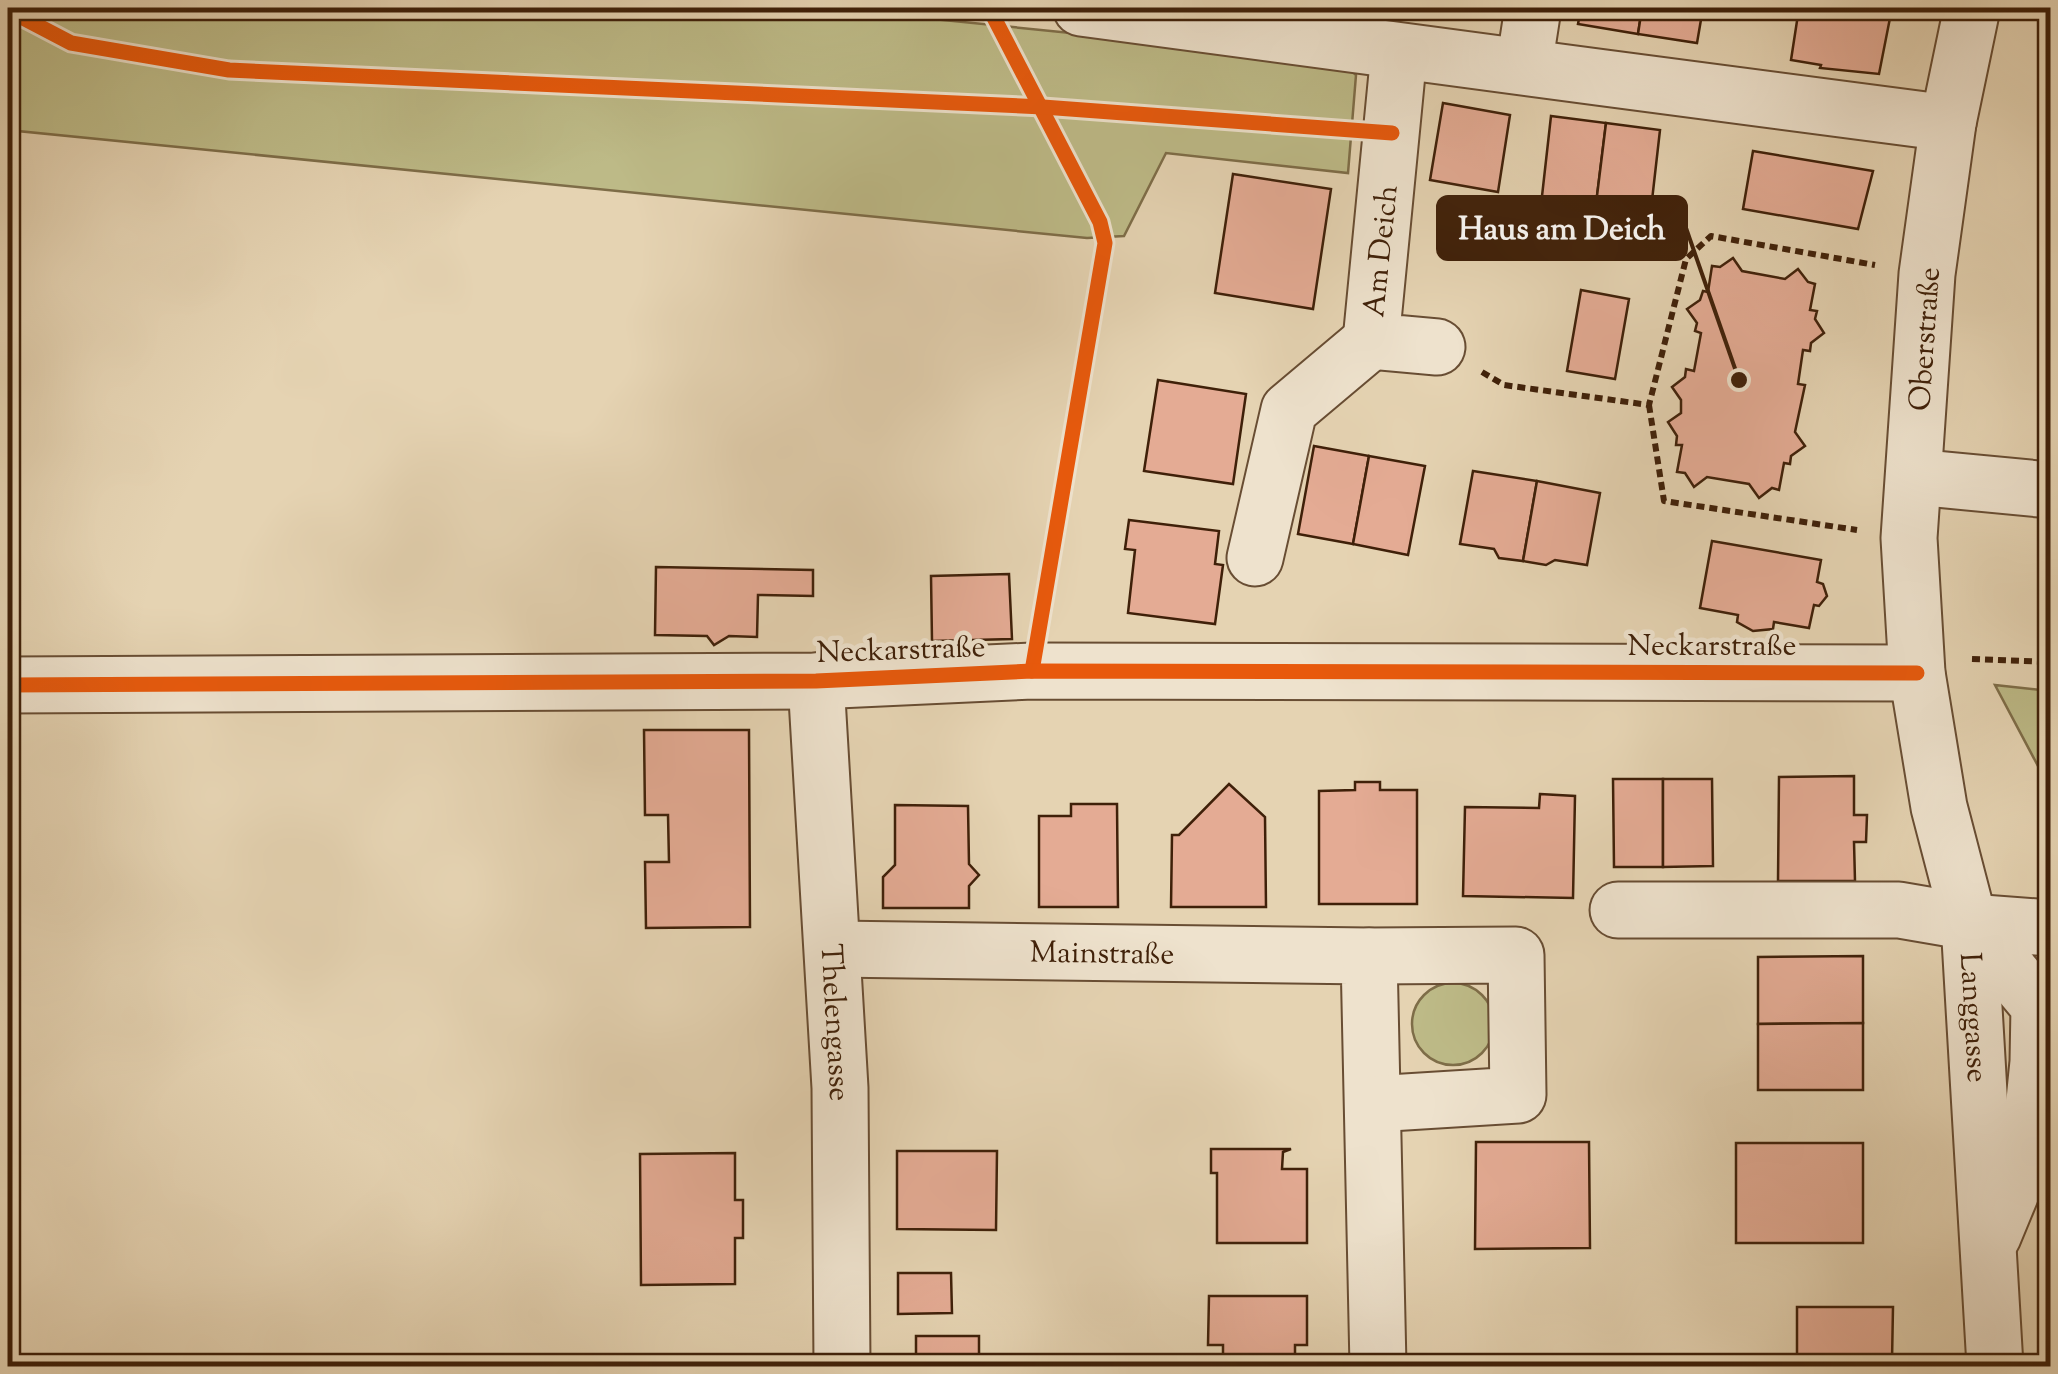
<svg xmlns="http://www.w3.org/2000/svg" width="2058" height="1374" font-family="'Sorts Mill Goudy',serif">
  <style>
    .green { fill: #bdba87; stroke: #7e6d48; stroke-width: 2.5 }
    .building { fill: #e4ab94; stroke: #3f2009; stroke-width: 2.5 }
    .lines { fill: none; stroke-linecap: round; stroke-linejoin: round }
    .minor-casing { stroke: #684d33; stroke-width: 59 }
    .path { stroke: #3f2009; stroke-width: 6; stroke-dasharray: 8 5; stroke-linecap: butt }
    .minor { stroke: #eee2cd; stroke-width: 55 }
    .cycleway-casing { stroke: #eee2cd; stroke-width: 21 }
    .cycleway { stroke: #e8590c; stroke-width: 15 }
    .labels { text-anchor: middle; stroke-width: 9; stroke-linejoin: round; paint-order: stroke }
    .street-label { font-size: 30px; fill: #3f2009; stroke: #eee2cd }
    .leader { fill: none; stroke: #3f2009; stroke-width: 4 }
    .callout-dot { fill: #3f2009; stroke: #eee2cd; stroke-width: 4 }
    .callout { fill: #3f2009; stroke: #3f2009; stroke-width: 4 }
    .callout-label { font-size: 32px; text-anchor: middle; font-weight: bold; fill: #fff }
  </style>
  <rect width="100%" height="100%" fill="#e5d3b2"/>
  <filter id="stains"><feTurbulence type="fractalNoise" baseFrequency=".002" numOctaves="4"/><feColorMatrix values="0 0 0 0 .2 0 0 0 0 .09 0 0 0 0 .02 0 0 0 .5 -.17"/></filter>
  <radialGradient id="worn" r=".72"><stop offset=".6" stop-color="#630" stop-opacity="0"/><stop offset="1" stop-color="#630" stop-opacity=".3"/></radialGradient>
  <!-- green -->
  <g class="green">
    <path d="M8,8H823L1340,60L1356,75L1348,173L1166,153L1124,236L1087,238L8,130Z"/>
    <path d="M1995,685L2050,691V772L2038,766Z"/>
    <circle cx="1453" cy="1024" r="41"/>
  </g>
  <!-- building -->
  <g class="building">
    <path d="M1581,8H1642L1638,34L1578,24Z"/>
    <path d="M1642,8H1703L1697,43L1638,34Z"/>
    <path d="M1799,8H1821L1890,18L1879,74L1820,68L1821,65L1791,60Z"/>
    <path d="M1443,103L1510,115L1498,192L1430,180Z"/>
    <path d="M1551,116L1606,123L1595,212L1541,205Z"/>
    <path d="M1606,123L1660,130L1650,218L1595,212Z"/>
    <path d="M1753,151L1873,171L1858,229L1743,209Z"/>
    <path d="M1233,174L1331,189L1313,309L1215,293Z"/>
    <path d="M1733,258L1742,271L1785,279L1798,269L1808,282L1815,284L1810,310L1817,311L1815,319L1824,333L1811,343L1810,351L1803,350L1798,384L1805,385L1795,432L1805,446L1791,456L1790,464L1784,463L1779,490L1772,488L1759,498L1749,484L1707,477L1694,487L1685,473L1677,472L1682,445H1676L1677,436L1668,422L1681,413V400L1672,387L1685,377L1686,369L1694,371L1701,333L1695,331L1697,323L1687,309L1700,300L1703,291L1708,292L1712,266L1720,267Z"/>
    <path d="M1581,290L1629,299L1615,379L1567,371Z"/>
    <path d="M1158,380L1246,394L1233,484L1144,471Z"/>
    <path d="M1314,446L1369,456L1353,544L1298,534Z"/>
    <path d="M1369,456L1425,466L1408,555L1353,544Z"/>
    <path d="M1473,471L1537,481L1523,561L1499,558L1494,549L1460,544Z"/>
    <path d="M1537,481L1600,493L1587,565L1555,560L1546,565L1523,561Z"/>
    <path d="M1129,520L1219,531L1215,564L1223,565L1215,624L1128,613L1135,550L1125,549Z"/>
    <path d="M1712,541L1821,560L1817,582L1823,584L1827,596L1819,606L1814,605L1809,628L1774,622L1773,629L1753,631L1737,622L1738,615L1700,608Z"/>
    <path d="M656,567L813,570V596L758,595L757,637L729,636L714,645L707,636L655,635Z"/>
    <path d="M1009,574L1012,639L932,641L931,576Z"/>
    <path d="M644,730H749L750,927L646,928L645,862H669L668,815H645Z"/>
    <path d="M1854,776V815H1867L1866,842H1854L1855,881H1778L1779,777Z"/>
    <path d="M1613,779H1663V867H1614Z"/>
    <path d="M1663,779H1712L1713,866L1663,867Z"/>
    <path d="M1355,782H1380V790H1417V904H1319V791L1355,790Z"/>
    <path d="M1229,784L1265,817L1266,907H1171L1172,835H1179Z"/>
    <path d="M1540,794L1575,796L1573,898L1463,896L1465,807L1539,808Z"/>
    <path d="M1071,804H1117L1118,907H1039V816H1071Z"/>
    <path d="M895,805L968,806L969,864L979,875L969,886V908H883V877L895,865Z"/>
    <path d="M1863,956V1023L1758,1024V957Z"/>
    <path d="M1863,1023V1090H1758V1024Z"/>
    <path d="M1476,1142H1589L1590,1248L1475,1249Z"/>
    <rect x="1736" y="1143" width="127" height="100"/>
    <path d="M1211,1149H1291L1283,1152L1282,1169H1307V1243H1217V1173H1211Z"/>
    <path d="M897,1151H997L996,1230L897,1229Z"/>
    <path d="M735,1153V1200H743V1238H735V1284L641,1285L640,1154Z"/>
    <path d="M898,1273H951L952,1313L898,1314Z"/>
    <path d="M1209,1296H1307V1345H1295V1366H1223V1345H1208Z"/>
    <path d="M1797,1307H1893L1892,1361L1797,1360Z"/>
    <path d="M916,1336H979V1366H1004H916Z"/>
    <path d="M1887,1360V1366H1798V1361Z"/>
  </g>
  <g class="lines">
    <!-- minor casing -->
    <g class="minor-casing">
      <g id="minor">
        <path d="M1081,8C1370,49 1659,84 1948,123"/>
        <path id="s1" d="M1972,8L1948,123L1927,274L1909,538L1917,673L1939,807L1969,922L1995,1366"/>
        <path d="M1399,53L1371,341L1437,347"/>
        <path d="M1524,66L1533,8"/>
        <path d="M1915,477L2050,490"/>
        <path d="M1255,558L1289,410L1371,341"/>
        <path id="s2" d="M816,681L840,1088L842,1366"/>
        <path d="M8,685L816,681L1032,671L1917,673"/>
        <path d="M1618,910H1899L1969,922L2050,928"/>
        <path d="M1969,922L2039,1006L2038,1062L2029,1149L1993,1236"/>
        <path id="s3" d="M834,949L1369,956L1378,1366"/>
        <path d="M1369,956L1516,955L1518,1095L1373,1104"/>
      </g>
    </g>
    <!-- path -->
    <g class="path">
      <path d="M1482,372L1504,385L1649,405L1686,259L1711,236L1875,265"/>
      <path d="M1649,405L1664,501L1857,530"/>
      <path d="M1972,659L2050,662"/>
    </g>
    <!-- minor -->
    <use href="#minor" class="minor"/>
    <!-- cycleway casing -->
    <g class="cycleway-casing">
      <g id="cycleway">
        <path d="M989,8L1100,222L1105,243L1032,671"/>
        <path d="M8,10L71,43L229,70L1043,107L1392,133"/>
        <path d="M8,685L816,681L1032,671L1917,673"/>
      </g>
    </g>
    <!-- cycleway -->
    <use href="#cycleway" class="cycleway"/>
  </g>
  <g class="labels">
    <!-- street labels -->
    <g class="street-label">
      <text transform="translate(1380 251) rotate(-84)" y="10">Am Deich</text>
      <text transform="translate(1924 339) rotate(-86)" y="10">Oberstraße</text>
      <text x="1712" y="655">Neckarstraße</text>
      <text transform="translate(901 649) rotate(-2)" y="10">Neckarstraße</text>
      <text dy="10" stroke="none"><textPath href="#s3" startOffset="268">Mainstraße</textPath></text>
      <text dy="10" stroke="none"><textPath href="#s1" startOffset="1020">Langgasse</textPath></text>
      <text dy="10" stroke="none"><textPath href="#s2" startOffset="342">Thelengasse</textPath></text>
    </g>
  </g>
  <!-- callouts -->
  <path class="leader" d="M1739 380L1686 228"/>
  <circle class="callout-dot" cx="1739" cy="380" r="10"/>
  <rect class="callout" x="1438" y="197" width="248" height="62" rx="10"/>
  <g class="callout-label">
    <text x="1562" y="239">Haus am Deich</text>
  </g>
  <!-- margin -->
  <rect width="2058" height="1374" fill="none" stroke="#e5d3b2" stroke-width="40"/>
  <rect x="10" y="10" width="2038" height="1354" fill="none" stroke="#3f2009" stroke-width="5"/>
  <rect x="20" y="20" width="2018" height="1334" fill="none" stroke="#3f2009" stroke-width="2.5"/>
  <rect width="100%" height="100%" filter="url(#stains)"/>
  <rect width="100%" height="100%" fill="url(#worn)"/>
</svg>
